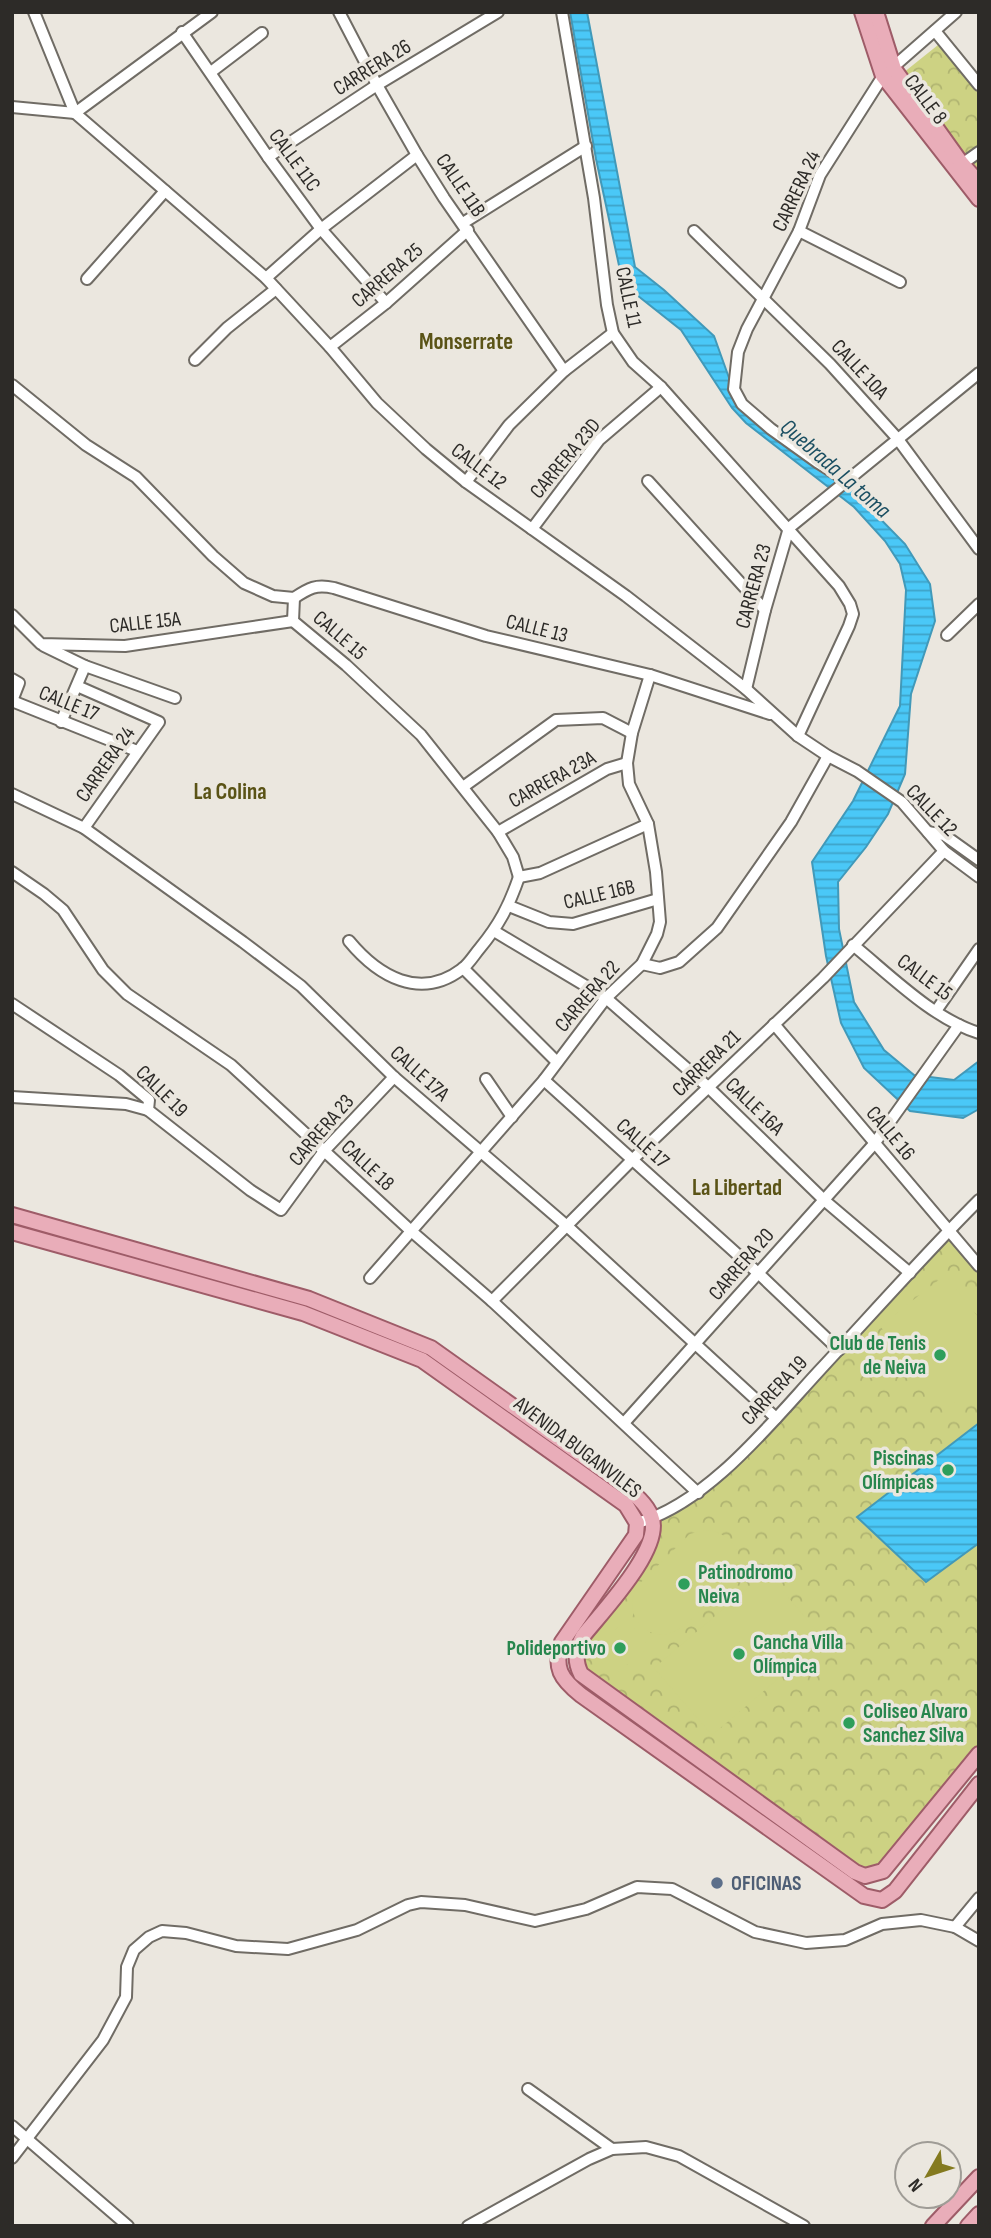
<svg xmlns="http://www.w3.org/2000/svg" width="991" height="2238" font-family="'Sofia Sans Condensed',sans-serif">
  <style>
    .park { fill: url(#park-crowns) }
    .pitch { fill: #cdd283 }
    .water { fill: url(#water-rules); stroke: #4199b9; stroke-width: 2 }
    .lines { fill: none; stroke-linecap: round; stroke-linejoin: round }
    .minor-casing { stroke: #706c65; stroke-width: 14 }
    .major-casing { stroke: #9e5c68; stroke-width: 18 }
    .minor { stroke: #fff; stroke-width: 10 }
    .major { stroke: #e9adb9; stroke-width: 14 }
    .leisure-dot { fill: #2e9e5b; stroke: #ebe7df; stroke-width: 2.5 }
    .service-dot { fill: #5c6f8a; stroke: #ebe7df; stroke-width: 2.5 }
    .labels { text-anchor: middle; stroke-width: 7; stroke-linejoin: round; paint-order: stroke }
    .street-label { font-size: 21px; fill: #2d2b28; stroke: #ebe7df }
    .leisure-label { font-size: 21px; font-weight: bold; fill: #27864d; stroke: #ebe7df; text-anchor: end }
    .service-label { font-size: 21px; font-weight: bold; fill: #4e5e75; stroke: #ebe7df; text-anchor: start }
    .neighbourhood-label { font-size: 23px; font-weight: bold; fill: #5a5316; stroke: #ebe7df }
    .water-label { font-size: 23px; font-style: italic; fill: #1b4f62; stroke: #ebe7df }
  </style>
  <defs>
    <pattern id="park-crowns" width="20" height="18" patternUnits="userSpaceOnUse" patternTransform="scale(1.75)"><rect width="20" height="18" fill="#cdd283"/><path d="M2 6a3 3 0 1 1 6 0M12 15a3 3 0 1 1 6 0" fill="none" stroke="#b0b471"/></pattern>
    <pattern id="water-rules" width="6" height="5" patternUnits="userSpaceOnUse" patternTransform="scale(1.75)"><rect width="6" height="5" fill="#4ac8f7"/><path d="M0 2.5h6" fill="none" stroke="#3ea3c8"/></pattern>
  </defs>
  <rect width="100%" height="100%" fill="#ebe7df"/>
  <!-- park -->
  <g class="park">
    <path d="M938,45L979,94V172L903,73Z"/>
    <path d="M948,1230L979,1266V1754L890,1864L865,1876L589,1681L577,1648L632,1573L653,1518L709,1485Z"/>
  </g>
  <!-- pitch -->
  <g class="pitch">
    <path d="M945,1275L979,1318V1383L945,1410L880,1326Z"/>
    <path d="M704,1530C729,1530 749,1555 735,1579C729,1589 716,1597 707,1605C688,1622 664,1651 639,1623C630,1612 631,1599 636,1587L690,1534Z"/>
    <path d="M767,1572L824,1640L712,1735L654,1668Z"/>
    <path d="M627,1619L649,1647L613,1676L591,1650Z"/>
  </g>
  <!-- water -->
  <g class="water">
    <path d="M570,12H587L635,267L664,290L714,336L738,403L829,476L852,490L905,544L930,584L935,621L911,694L905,774L888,814L866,847L838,882L839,929L854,1002L884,1050L914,1075L954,1080L979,1061V1109L963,1118L910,1111L864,1068L841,1023L826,956L812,862L853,801L900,706L906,590L900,564L885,541L854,507L746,423L732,408L681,330L623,284L596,159Z"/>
    <path d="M979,1423V1543L926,1582L857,1517Z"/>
  </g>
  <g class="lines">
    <!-- minor casing -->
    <g class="minor-casing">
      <g id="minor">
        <path d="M34,12L75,113L266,278L330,347L377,403L426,449L466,482L626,596L746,689L798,736L828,756L857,771L902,802L944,851L979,877"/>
        <path d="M339,12L377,85L417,155L444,198L564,371"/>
        <path d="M562,12L594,198L607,305L613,333L633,362L661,387L839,586L850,604L853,614L849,626L798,736"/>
        <path d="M935,31L979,85"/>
        <path d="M182,32L268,157L321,229L386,303"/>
        <path d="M211,72L262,33"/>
        <path d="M12,107L75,113"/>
        <path d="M75,113L212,12"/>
        <path d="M268,157L377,85L498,12"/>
        <path d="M962,164L979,152"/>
        <path d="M463,223L586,146"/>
        <path d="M694,231L830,364L897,438L979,549"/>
        <path d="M799,231L900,282"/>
        <path d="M266,278L321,229L417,155"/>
        <path d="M87,279L165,191"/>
        <path d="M330,347L386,303L468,230"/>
        <path d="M195,360L227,328L276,289"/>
        <path d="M12,385L86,445L136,477L213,556L244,583L273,596L294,598"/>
        <path d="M846,480L817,462L771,429L742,404L734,389L738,352L747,329L799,231L820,175L883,76L956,12"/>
        <path d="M648,481L765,610"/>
        <path d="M466,482L509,425L564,371L613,333"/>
        <path d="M532,529L599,440L661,387"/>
        <path d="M294,598C309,588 316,584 334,588L486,636L650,675L770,714"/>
        <path d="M294,598L293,621L346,665L421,735L498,832L513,857L519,877"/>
        <path d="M12,615L41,644L125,646L293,621"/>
        <path d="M947,635L979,604"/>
        <path d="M44,646L85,666L175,698"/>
        <path d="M12,679L19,683L12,701"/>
        <path d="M77,686L159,722L84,828"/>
        <path d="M746,689L765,610L789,528L979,373"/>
        <path d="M12,701L137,751"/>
        <path d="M61,722L85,666"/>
        <path d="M463,787L556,720L603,718L632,733"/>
        <path d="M12,794L84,828L243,942L301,986L394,1077L567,1226L776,1418"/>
        <path d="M498,832L607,769L627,763"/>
        <path d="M928,832L944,835L979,860"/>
        <path d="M12,872L44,894L63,910L103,970L127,994L231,1065L410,1230L492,1301L698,1493"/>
        <path d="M519,877L540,873L648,824"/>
        <path d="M509,906L549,922L573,924L658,899"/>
        <path d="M494,931L606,998L708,1087L824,1200L910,1273"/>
        <path d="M349,941C378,976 420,1001 462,969C469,964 474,955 480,948C499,925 509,906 519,877"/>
        <path d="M853,945C890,975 933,1019 979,1033"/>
        <path d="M642,964L660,968L679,962L717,928L791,822L828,756"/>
        <path d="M463,968L557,1062"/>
        <path d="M12,1004L119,1075L149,1100L148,1110L250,1190L281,1210L324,1151L394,1077"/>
        <path d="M936,1011L979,949"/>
        <path d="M774,1024L979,1266"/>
        <path d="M486,1079L512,1117"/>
        <path d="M544,1080L758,1273L839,1350"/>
        <path d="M12,1097L126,1104L148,1110"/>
        <path d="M370,1278L544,1080L606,998L642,964L657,934L660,922L656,872L648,824L629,784L627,763L632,733L650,675"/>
        <path d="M492,1301L632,1160L823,978L944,851"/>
        <path d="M624,1423L874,1144L959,1025"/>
        <path d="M637,1523C707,1504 771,1423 819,1371C872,1314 924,1255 979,1200"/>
        <path d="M955,1927L979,1898"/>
        <path d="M528,2089L612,2149"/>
        <path d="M12,2126L128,2226"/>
        <path d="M12,2158L103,2040L126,1997L127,1967L134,1950L149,1937L162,1931L186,1933L236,1946L288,1949L357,1930L408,1905L421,1902L465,1905L535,1921L586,1909L637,1887L672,1889L755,1932L806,1943L845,1940L882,1924L921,1920L955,1927L979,1941"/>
        <path d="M468,2226L589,2159L612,2149L646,2147L679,2156L804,2226"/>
      </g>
    </g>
    <!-- major casing -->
    <g class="major-casing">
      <g id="major">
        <path d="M862,12L883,76L979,199"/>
        <path d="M876,12L894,69L962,164L979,183"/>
        <path d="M12,1215L309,1299L431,1348L618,1481C630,1491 645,1501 651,1516C665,1547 601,1613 583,1636C576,1650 574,1660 581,1674L855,1872L865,1876L883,1871L979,1754"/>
        <path d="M12,1232L303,1313L422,1360L626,1505L637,1523L636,1535L562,1642C553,1668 561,1679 581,1695L864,1896L882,1900L895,1891L979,1784"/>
        <path d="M933,2226L979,2177"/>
        <path d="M968,2226L979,2214"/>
      </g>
    </g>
    <!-- minor -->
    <use href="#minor" class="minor"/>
    <!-- major -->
    <use href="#major" class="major"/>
  </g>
  <!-- markers -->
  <g class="leisure-dot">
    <circle cx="940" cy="1355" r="7"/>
    <circle cx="948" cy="1470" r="7"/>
    <circle cx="684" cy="1584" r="7"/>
    <circle cx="620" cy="1648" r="7"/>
    <circle cx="739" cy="1654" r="7"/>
    <circle cx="849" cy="1723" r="7"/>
  </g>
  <circle class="service-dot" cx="717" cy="1883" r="7"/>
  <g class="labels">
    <!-- street labels -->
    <g class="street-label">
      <text transform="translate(372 67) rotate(-32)" y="7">CARRERA 26</text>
      <text transform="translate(926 99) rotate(53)" y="7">CALLE 8</text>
      <text transform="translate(295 160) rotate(54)" y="7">CALLE 11C</text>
      <text transform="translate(461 185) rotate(56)" y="7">CALLE 11B</text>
      <text transform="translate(796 191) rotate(-65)" y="7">CARRERA 24</text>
      <text transform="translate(387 275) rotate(-41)" y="7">CARRERA 25</text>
      <text transform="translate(629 297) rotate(78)" y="7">CALLE 11</text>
      <text transform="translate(860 369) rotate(47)" y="7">CALLE 10A</text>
      <text transform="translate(565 458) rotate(-50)" y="7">CARRERA 23D</text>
      <text transform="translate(479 466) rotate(37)" y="7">CALLE 12</text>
      <text transform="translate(753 586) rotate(-75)" y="7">CARRERA 23</text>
      <text transform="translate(145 622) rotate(-6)" y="7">CALLE 15A</text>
      <text transform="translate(537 628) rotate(14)" y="7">CALLE 13</text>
      <text transform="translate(340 635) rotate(41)" y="7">CALLE 15</text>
      <text transform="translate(69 703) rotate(22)" y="7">CALLE 17</text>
      <text transform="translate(105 764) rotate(-55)" y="7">CARRERA 24</text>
      <text transform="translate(552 779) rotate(-29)" y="7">CARRERA 23A</text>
      <text transform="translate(932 810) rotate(46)" y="7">CALLE 12</text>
      <text transform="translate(599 894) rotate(-13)" y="7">CALLE 16B</text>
      <text transform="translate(925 977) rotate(37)" y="7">CALLE 15</text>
      <text transform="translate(587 996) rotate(-49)" y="7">CARRERA 22</text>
      <text transform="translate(706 1063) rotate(-44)" y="7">CARRERA 21</text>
      <text transform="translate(420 1073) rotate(42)" y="7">CALLE 17A</text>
      <text transform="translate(162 1091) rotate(45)" y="7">CALLE 19</text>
      <text transform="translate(755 1106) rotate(44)" y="7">CALLE 16A</text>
      <text transform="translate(321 1130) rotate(-49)" y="7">CARRERA 23</text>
      <text transform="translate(891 1133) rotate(50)" y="7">CALLE 16</text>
      <text transform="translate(643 1143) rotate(42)" y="7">CALLE 17</text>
      <text transform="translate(368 1165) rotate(43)" y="7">CALLE 18</text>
      <text transform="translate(741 1264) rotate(-49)" y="7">CARRERA 20</text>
      <text transform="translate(774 1390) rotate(-47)" y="7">CARRERA 19</text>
      <text transform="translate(578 1447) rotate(37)" y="7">AVENIDA BUGANVILES</text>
    </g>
    <!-- leisure labels -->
    <g class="leisure-label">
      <text x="926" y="1350">Club de Tenis<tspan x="926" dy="24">de Neiva</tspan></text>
      <text x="934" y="1465">Piscinas<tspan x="934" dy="24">Olímpicas</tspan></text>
      <text x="698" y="1579" text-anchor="start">Patinodromo<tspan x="698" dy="24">Neiva</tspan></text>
      <text x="753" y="1649" text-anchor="start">Cancha Villa<tspan x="753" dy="24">Olímpica</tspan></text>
      <text x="606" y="1655">Polideportivo</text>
      <text x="863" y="1718" text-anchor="start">Coliseo Alvaro<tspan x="863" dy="24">Sanchez Silva</tspan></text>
    </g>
    <!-- service labels -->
    <g class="service-label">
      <text x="731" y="1890">OFICINAS</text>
    </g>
    <!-- neighbourhood labels -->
    <g class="neighbourhood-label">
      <text x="466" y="349">Monserrate</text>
      <text x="230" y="799">La Colina</text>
      <text x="737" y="1195">La Libertad</text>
    </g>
    <!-- water labels -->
    <g class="water-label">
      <text transform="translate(836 468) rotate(41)" y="8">Quebrada La toma</text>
    </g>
  </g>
  <!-- border -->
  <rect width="991" height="2238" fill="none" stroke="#2d2b28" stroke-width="28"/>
  <!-- north arrow -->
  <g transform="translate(928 2175) rotate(231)"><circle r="33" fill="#ebe7df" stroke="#9f9c96" stroke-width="2"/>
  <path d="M0-5L12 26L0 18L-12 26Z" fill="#847a1f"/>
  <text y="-10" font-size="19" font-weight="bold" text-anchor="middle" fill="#2d2b28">N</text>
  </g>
</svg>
